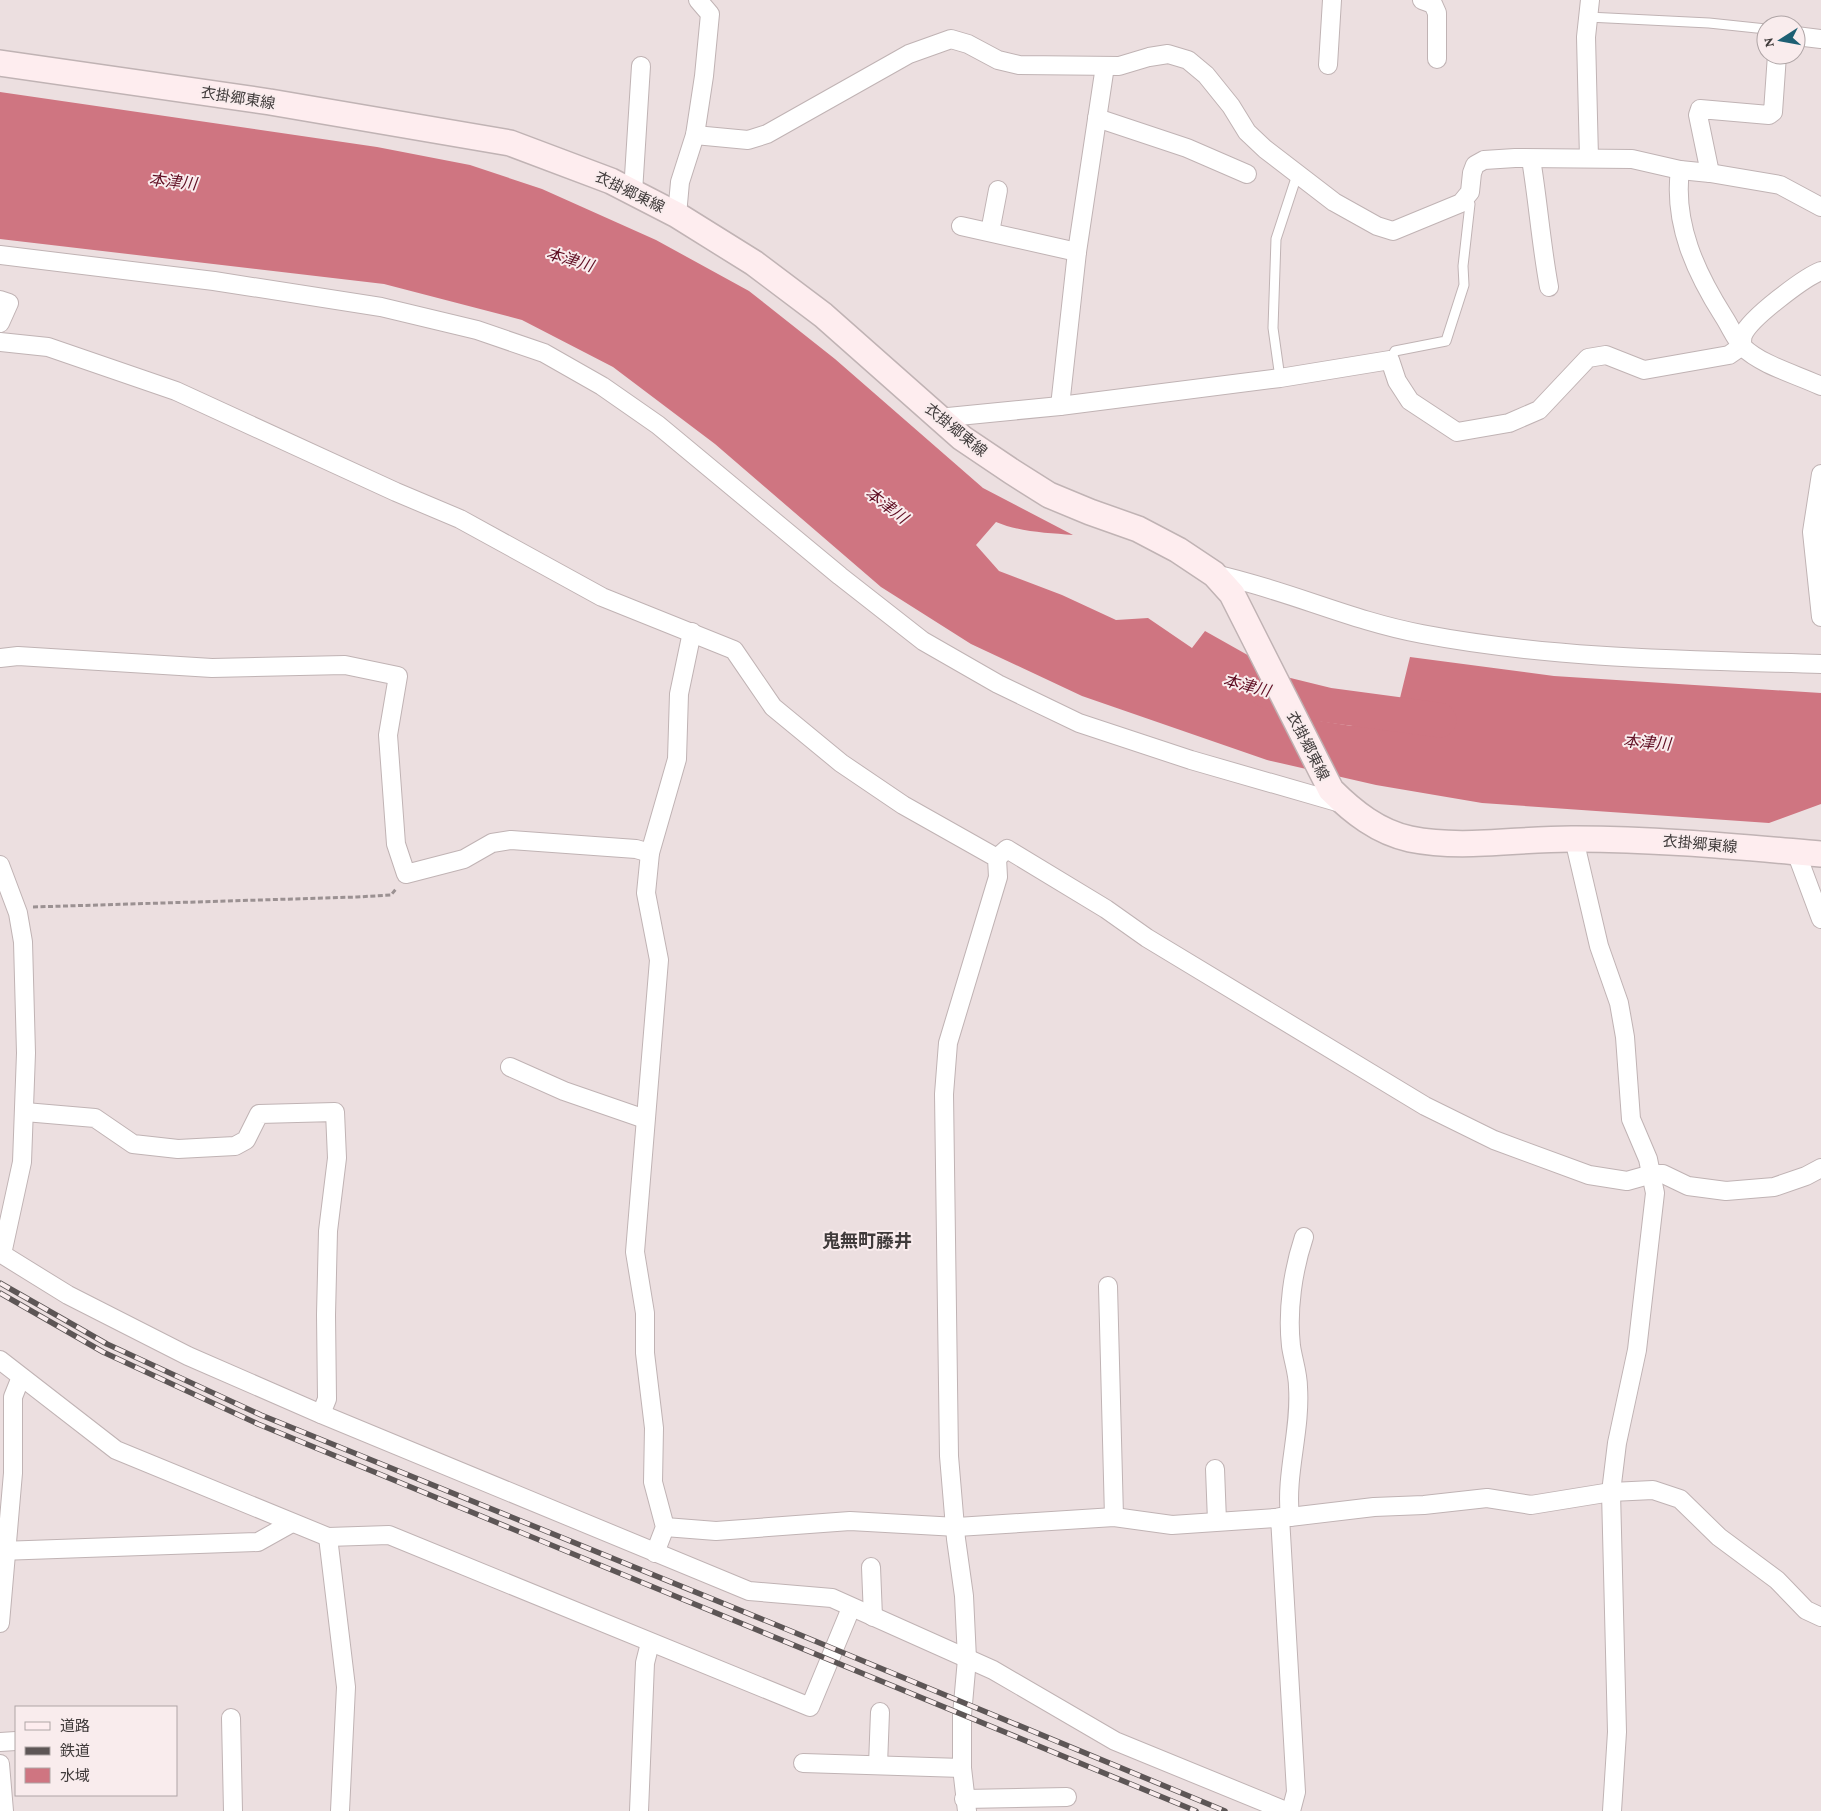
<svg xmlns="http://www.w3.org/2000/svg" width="1821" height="1811" font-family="'Crimson Pro','Noto Sans JP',serif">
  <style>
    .water { fill: #cf7581 }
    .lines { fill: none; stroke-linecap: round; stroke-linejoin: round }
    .river { stroke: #cf7581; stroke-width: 35 }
    .lane-casing { stroke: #c0b3b4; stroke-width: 11 }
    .street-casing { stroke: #c0b3b4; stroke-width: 20 }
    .secondary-casing { stroke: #c0b3b4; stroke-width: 28 }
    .path { stroke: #9b9192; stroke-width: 3; stroke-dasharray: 5 2.5; stroke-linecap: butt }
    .lane { stroke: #fff; stroke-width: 9 }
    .street { stroke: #fff; stroke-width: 18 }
    .secondary { stroke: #feedef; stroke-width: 25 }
    .rail-casing { stroke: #5d5656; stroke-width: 5.5 }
    .rail { stroke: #f9eced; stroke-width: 4; stroke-dasharray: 11; stroke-linecap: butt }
    .labels { text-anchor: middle; stroke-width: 4; stroke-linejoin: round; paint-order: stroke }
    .street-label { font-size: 15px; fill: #403b3b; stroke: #f9eced }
    .water-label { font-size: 16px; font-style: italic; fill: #600e23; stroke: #f9eced }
    .quarter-label { font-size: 18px; font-weight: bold; fill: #403b3b; stroke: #f9eced }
  </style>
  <rect width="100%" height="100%" fill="#ecdfe0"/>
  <!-- water -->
  <path class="water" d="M0,92L377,147L470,165L542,189L656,240L749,291L835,359L983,488L1073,535C1047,533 1020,532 996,522L976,545L999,571L1062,595L1116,620L1148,618L1192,648L1205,631L1310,690L1320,721L1352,726L1389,720L1400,698L1410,657L1554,676L1821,693V804L1769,823L1482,803L1376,785L1267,760L1082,696L971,644L881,587L715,444L613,367L522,320L384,284L0,239Z"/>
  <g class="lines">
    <!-- river -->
    <path class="river" d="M1266,690L1327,705L1439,720"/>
    <!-- lane casing -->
    <g class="lane-casing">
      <g id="lane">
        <path d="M1588,17L1709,23L1766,29"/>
        <path d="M1390,360L1395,351L1446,341L1464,285L1463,266L1470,204L1466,198"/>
        <path d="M1280,378L1273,328L1276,239L1297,175"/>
      </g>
    </g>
    <!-- street casing -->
    <g class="street-casing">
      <g id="street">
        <path d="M1422,0L1433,4L1437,13V59"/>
        <path d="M1796,36L1821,39"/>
        <path d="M1328,65L1332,0"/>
        <path d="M1097,118L1187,148L1247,174"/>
        <path d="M695,135L748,140L767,134L909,54L951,39L968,44L998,60L1019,65L1119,66L1149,57L1168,54L1188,60L1206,75L1231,106L1247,132L1265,149L1334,202L1377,226L1393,231L1461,203L1470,192L1472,173L1475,165L1484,160L1515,158L1632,159L1680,170L1710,173L1780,185L1821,207"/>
        <path d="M1589,158L1586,37L1590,0"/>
        <path d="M1531,159C1538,201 1541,244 1549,287"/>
        <path d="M1680,170C1673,224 1696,273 1724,317C1730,326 1735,339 1743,347C1761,365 1798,375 1821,386"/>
        <path d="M1710,173L1698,115L1700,109L1769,115L1773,112L1777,55"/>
        <path d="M633,192L641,66"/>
        <path d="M677,215L680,182L695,135L704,76L710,14L698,0"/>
        <path d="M961,226L1077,252"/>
        <path d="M990,232L998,190"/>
        <path d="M0,255L214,281L381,307L477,330L544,353L602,386L658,425L840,576L923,641L998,684L1079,723L1191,760L1344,804"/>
        <path d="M0,300L9,303L0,323"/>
        <path d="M0,342L48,347L176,391L396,492L460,519L602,597L734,650L773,707L841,763L903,805L997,858L998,877L948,1043L944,1094L949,1456L956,1539L964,1596L967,1659L962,1715V1768L967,1811"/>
        <path d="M1060,406L1077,252L1105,66"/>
        <path d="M938,418L1060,406L1280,378L1390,360L1397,381L1410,401L1457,432L1509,423L1539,410L1588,358L1606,355L1644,370L1729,355L1742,346C1742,343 1742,338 1743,335C1750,318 1805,277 1821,271"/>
        <path d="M1821,474L1812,532L1821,617"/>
        <path d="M1214,574C1285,589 1351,621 1422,634C1553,659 1688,660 1821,664"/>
        <path d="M0,658L18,656L212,668L345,665L398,676L388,735L396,844L406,874L464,859L492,843L511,840L636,849L650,853"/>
        <path d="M1574,839L1599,946L1619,1003L1625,1037L1631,1119L1648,1159L1655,1193L1637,1350L1617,1443L1611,1492L1617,1732L1612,1811"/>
        <path d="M1796,852L1821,919"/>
        <path d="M997,858L1007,849L1106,909L1147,938L1425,1106L1494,1140L1589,1175L1627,1181L1652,1174H1663L1688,1186L1726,1191L1774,1187L1806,1176L1821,1168"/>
        <path d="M0,865L18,913L23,942L26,1053L22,1162L2,1254"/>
        <path d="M510,1067L564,1091L645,1119"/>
        <path d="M25,1112L95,1118L133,1144L178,1149L235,1146L246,1140L259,1114L335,1112L337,1158L328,1231L326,1315L327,1399L321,1414"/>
        <path d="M0,1253L68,1295L188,1356L321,1414L749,1591L832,1598L993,1670L1115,1741L1286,1811"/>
        <path d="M1108,1286L1114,1517"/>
        <path d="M0,1360L116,1450L328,1537L389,1535L810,1707L851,1608"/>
        <path d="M1215,1469L1217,1521"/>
        <path d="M1280,1517L1296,1792L1291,1811"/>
        <path d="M1290,1517C1285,1474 1301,1431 1298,1387C1298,1373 1293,1360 1291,1346C1287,1310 1293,1270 1304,1237"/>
        <path d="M665,1527L716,1531L850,1521L957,1527L1114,1517L1172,1525L1290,1517L1374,1507L1424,1505L1487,1498L1531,1505L1611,1492L1653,1490L1680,1499L1719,1537L1777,1580L1806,1610L1821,1617"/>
        <path d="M328,1537L346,1687L340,1811"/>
        <path d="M0,1551L258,1542L292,1523"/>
        <path d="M655,1553L665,1527L653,1482L654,1428L645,1353V1313L635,1252L659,960L646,893L650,853L677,759L679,694L692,632"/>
        <path d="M871,1567L873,1617"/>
        <path d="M0,1623L13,1473V1397L21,1377"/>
        <path d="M231,1718L233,1811"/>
        <path d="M0,1742L16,1741"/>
        <path d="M803,1763L962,1768"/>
        <path d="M0,1764L4,1811"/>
        <path d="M878,1765L880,1712"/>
        <path d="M964,1799L1067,1797"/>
        <path d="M639,1811L645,1663L650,1643"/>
      </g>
    </g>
    <!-- secondary casing -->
    <g class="secondary-casing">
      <path id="secondary" d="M0,63L270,102L510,143L611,181L677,215L754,263L823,315L962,438L1011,471L1049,495L1090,512L1138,529L1178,550L1214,574L1232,594L1331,790C1353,812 1378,832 1410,839C1464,850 1521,838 1576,839C1658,839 1739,847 1821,854"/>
    </g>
    <!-- path -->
    <path class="path" d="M33,907L357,897L391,895L396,889"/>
    <!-- lane -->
    <use href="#lane" class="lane"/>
    <!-- street -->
    <use href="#street" class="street"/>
    <!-- secondary -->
    <use href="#secondary" class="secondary"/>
    <!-- rail casing -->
    <g class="rail-casing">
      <g id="rail">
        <path d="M0,1283L107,1344L261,1415L774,1624L1225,1811"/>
        <path d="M0,1293L103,1352L258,1424L1196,1811"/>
      </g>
    </g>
    <!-- rail -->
    <use href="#rail" class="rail"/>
  </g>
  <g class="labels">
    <!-- street labels -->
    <g class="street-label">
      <text transform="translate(238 98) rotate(9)" y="5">衣掛郷東線</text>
      <text transform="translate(630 192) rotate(26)" y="5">衣掛郷東線</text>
      <text transform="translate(956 430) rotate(39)" y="5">衣掛郷東線</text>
      <text transform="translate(1308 746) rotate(63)" y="5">衣掛郷東線</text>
      <text transform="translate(1700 844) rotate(5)" y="5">衣掛郷東線</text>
    </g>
    <!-- water labels -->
    <g class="water-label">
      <text transform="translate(173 181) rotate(6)" y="6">本津川</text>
      <text transform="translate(570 259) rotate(17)" y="6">本津川</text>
      <text transform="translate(887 505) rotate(37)" y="6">本津川</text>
      <text transform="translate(1247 685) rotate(14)" y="6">本津川</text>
      <text transform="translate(1647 742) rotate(4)" y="6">本津川</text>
    </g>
    <!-- quarter labels -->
    <g class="quarter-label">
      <text x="867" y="1247">鬼無町藤井</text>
    </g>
  </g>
  <!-- legend -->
  <rect x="15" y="1706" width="162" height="90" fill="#f9eced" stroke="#afa5a6"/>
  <rect x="25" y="1722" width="25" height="8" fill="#feedef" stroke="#afa5a6"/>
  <text x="60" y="1731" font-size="15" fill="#403b3b">道路</text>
  <rect x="25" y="1747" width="25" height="8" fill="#5d5656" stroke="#afa5a6"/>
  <text x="60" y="1756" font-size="15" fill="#403b3b">鉄道</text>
  <rect x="25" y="1768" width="25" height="15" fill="#cf7581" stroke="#afa5a6"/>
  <text x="60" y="1781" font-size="15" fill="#403b3b">水域</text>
  <!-- north arrow -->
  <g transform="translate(1781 40) rotate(259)"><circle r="24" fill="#f9eced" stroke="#afa5a6"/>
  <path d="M0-4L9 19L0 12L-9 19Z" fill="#1d5f73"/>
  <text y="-8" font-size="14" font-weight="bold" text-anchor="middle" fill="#403b3b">N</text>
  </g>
</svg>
